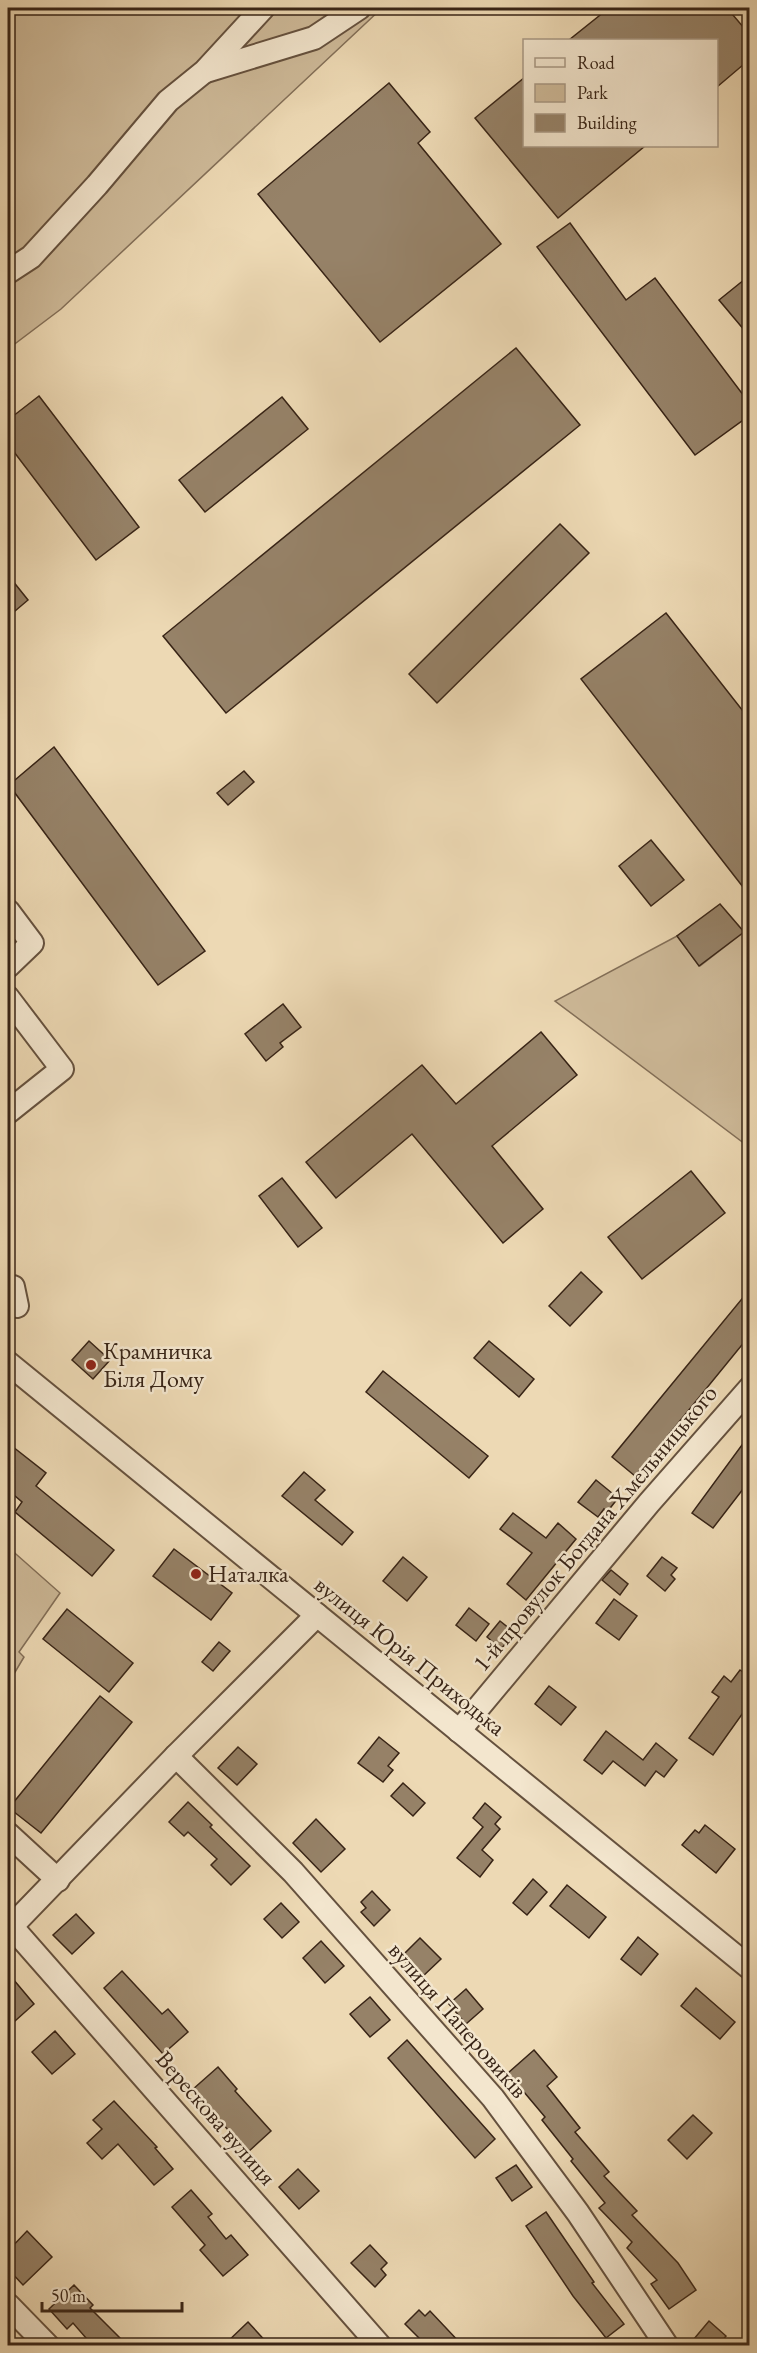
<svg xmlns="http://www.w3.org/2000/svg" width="757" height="2353" font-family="'EB Garamond',serif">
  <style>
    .green { fill: #ceba99; stroke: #836f58; stroke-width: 1.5 }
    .building { fill: #968268; stroke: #382416; stroke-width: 1.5 }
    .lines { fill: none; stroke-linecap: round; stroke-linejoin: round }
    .minor-casing { stroke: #65513e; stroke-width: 26 }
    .minor { stroke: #f3e6ce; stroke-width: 22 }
    .poi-dot { fill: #8f2418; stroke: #f3e6ce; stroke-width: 2 }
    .labels { text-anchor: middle; stroke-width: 5; stroke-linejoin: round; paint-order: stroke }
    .poi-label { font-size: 24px; fill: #382416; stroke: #f3e6ce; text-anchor: start }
    .street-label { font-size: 24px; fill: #382416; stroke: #f3e6ce }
  </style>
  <rect width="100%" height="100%" fill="#edd9b4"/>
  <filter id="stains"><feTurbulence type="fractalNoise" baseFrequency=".00333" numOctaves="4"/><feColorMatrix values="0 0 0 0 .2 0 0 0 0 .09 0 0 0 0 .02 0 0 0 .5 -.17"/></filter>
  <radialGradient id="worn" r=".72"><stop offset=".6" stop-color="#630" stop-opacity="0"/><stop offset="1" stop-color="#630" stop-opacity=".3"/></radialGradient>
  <!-- green -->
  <g class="green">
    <path d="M8,8H382L61,309L8,349Z"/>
    <path d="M744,932L750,937L749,1147L555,1001L677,936L700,966Z"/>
    <path d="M8,1547L60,1593L19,1652L24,1657L8,1684Z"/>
  </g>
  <!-- building -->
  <g class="building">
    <path d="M609,8H727L750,35V59L717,87V40H569Z"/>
    <path d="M525,77V146H645L558,218L475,118Z"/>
    <path d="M389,83L430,132L418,143L501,244L380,342L258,194Z"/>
    <path d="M570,223L626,300L655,278L750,404V415L695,455L537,247Z"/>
    <path d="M750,275V337L719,300Z"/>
    <path d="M516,348L580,425L226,713L163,636Z"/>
    <path d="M39,396L139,527L96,560L8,444V420Z"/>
    <path d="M282,397L308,429L205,512L179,480Z"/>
    <path d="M560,524L589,553L437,703L409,674Z"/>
    <path d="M8,575L28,600L8,617Z"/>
    <path d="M666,613L750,720V896L581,679Z"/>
    <path d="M54,747L205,951L158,985L9,785Z"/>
    <path d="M244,771L254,782L228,805L217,793Z"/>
    <path d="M651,840L684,880L651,906L619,866Z"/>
    <path d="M720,904L744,932L699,966L677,936Z"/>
    <path d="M283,1004L301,1027L280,1043L283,1047L266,1061L245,1034Z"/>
    <path d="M541,1032L577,1075L492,1146L543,1209L503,1243L412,1134L336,1198L306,1162L422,1065L456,1104Z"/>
    <path d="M691,1171L725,1213L642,1279L608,1237Z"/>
    <path d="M282,1178L322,1228L298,1247L259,1196Z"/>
    <path d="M581,1272L602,1292L570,1326L549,1306Z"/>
    <path d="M750,1289V1335L635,1476L612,1457Z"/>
    <path d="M89,1341L110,1360L93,1379L72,1360Z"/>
    <path d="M489,1341L534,1379L519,1397L474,1358Z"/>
    <path d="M383,1371L488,1456L469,1478L366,1392Z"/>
    <path d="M750,1434V1480L713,1528L692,1513Z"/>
    <path d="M8,1443L46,1473L36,1486L114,1550L92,1576L15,1512L22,1502L8,1490Z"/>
    <path d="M304,1472L325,1490L315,1500L353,1532L342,1545L282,1496Z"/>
    <path d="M596,1480L618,1498L607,1512L604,1509L598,1517L578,1502Z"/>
    <path d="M513,1513L546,1538L558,1523L576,1539L526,1600L507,1584L532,1553L500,1529Z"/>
    <path d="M174,1549L232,1593L211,1620L153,1576Z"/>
    <path d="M403,1557L427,1577L407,1601L383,1581Z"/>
    <path d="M662,1557L677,1568L671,1575L675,1579L665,1591L647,1576Z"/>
    <path d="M611,1570L628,1584L620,1595L602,1580Z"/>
    <path d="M614,1599L637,1616L619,1640L596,1623Z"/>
    <path d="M469,1608L489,1624L476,1641L456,1625Z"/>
    <path d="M67,1609L133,1663L109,1692L43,1639Z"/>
    <path d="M500,1621L515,1633L501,1649L487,1637Z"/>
    <path d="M219,1642L230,1651L213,1671L202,1662Z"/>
    <path d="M740,1670L750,1677V1703L713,1755L689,1738L719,1697L712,1692L724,1676L731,1682Z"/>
    <path d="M549,1686L576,1707L561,1725L535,1704Z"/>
    <path d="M100,1696L132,1722L41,1833L9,1808Z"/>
    <path d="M606,1731L643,1760L656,1743L677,1760L664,1777L656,1771L645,1786L613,1761L602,1774L584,1760Z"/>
    <path d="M379,1737L399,1753L388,1766L393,1770L383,1782L358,1763Z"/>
    <path d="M238,1747L257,1764L237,1785L218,1768Z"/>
    <path d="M403,1783L425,1803L413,1816L391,1796Z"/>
    <path d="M188,1802L212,1825L210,1827L250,1866L231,1885L211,1865L217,1859L188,1832L184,1836L169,1822Z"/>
    <path d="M485,1803L501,1817L495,1824L500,1829L482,1850L493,1860L480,1877L457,1858L483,1827L473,1818Z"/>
    <path d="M316,1819L345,1849L321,1872L293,1843Z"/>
    <path d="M705,1825L735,1849L716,1873L682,1845L695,1830L699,1833Z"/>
    <path d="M533,1879L547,1892L527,1915L513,1903Z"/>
    <path d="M567,1885L606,1917L589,1938L550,1906Z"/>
    <path d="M372,1891L390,1910L374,1926L361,1912L366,1908L361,1902Z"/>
    <path d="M281,1903L299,1922L282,1938L264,1919Z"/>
    <path d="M76,1914L94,1933L72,1954L53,1935Z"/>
    <path d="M638,1937L658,1954L641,1975L621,1959Z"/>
    <path d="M420,1938L441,1959L421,1978L406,1963L409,1960L403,1955Z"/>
    <path d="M321,1941L344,1966L325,1983L303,1958Z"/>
    <path d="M122,1971L162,2014L168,2009L188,2032L163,2054L104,1988Z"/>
    <path d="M8,1973L34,2004L15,2021L8,2013Z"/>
    <path d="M696,1988L735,2022L720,2039L681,2006Z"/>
    <path d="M466,1989L483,2009L466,2024L449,2004Z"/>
    <path d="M370,1997L390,2020L370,2037L350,2014Z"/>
    <path d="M55,2031L75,2054L52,2074L32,2052Z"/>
    <path d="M407,2040L495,2139L475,2158L388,2058Z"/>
    <path d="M534,2050L557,2077L547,2086L580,2128L575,2132L609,2172L604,2176L637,2211L632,2215L678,2263L696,2290L669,2309L651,2284L657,2280L627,2248L632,2242L599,2208L605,2203L571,2161L573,2159L542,2120L545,2117L508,2073Z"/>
    <path d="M218,2067L237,2089L235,2091L271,2131L248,2152L192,2090Z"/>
    <path d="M114,2101L157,2147L155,2148L173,2169L154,2185L118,2144L102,2159L87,2143L102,2129L93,2120Z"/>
    <path d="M693,2115L712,2133L687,2159L668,2140Z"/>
    <path d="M516,2165L532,2187L512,2201L496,2178Z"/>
    <path d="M298,2169L319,2191L299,2209L279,2187Z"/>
    <path d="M191,2190L212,2214L208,2217L226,2239L231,2235L248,2255L223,2276L200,2250L205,2245L172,2207Z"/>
    <path d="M546,2212L594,2282L592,2283L624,2324L606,2338L573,2296L526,2226Z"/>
    <path d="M27,2231L52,2257L23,2285L8,2269V2251Z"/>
    <path d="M370,2245L387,2263L381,2269L386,2275L375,2287L351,2263Z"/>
    <path d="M74,2285L93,2305L90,2308L128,2346H93L73,2323L67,2329L49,2309Z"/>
    <path d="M419,2310L425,2316L430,2311L463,2346H427L405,2324Z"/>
    <path d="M709,2321L726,2336L718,2346H688Z"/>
    <path d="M248,2322L270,2346H223Z"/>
  </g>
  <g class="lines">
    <!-- minor casing -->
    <g class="minor-casing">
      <g id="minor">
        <path d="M206,71L314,38L359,8"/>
        <path d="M8,272L31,257L97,185L168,101L205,71L263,8"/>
        <path d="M8,911L32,943L8,966"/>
        <path d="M8,998L62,1069L8,1112"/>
        <path d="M13,1287L17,1306"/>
        <path d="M8,1363L750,1968"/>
        <path d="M459,1731L649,1503L750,1388"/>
        <path d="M176,1756L293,1872L493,2098L578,2213L667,2346"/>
        <path d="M8,1834L58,1880"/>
        <path d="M11,1926L380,2346"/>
        <path d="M8,1930L176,1756L317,1615"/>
        <path d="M8,2305L48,2346"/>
      </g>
    </g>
    <!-- minor -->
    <use href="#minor" class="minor"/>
  </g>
  <!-- markers -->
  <g class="poi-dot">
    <circle cx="91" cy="1365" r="6"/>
    <circle cx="196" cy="1574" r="6"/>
  </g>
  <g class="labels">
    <!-- poi labels -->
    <g class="poi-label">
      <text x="103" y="1359">Крамничка<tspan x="103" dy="28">Біля Дому</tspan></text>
      <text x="208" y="1582">Наталка</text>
    </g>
    <!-- street labels -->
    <g class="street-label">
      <text transform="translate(595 1528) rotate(-50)" y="8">1-й провулок Богдана Хмельницького</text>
      <text transform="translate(410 1656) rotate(39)" y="8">вулиця Юрія Приходька</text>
      <text transform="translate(458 2020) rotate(49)" y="8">вулиця Паперовиків</text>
      <text transform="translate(216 2118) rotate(49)" y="8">Верескова вулиця</text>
    </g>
  </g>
  <!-- margin -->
  <rect width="757" height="2353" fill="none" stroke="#edd9b4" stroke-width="30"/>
  <rect x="9" y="9" width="739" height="2335" fill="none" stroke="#382416" stroke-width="3"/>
  <rect x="15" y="15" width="727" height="2323" fill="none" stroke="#382416" stroke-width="1.5"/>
  <!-- legend -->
  <rect x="523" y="39" width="195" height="108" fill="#f3e6ce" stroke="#a89884" stroke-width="1.5"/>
  <rect x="535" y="58" width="30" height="9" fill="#f3e6ce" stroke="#a89884" stroke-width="1.5"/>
  <text x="577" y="69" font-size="18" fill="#382416">Road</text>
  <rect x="535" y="84" width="30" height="18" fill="#ceba99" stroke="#a89884" stroke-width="1.5"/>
  <text x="577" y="99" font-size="18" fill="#382416">Park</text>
  <rect x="535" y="114" width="30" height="18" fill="#968268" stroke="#a89884" stroke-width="1.5"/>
  <text x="577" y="129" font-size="18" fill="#382416">Building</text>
  <!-- scale -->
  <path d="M42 2302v9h140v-9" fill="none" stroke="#382416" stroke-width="3"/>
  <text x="51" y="2302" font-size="18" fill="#382416" stroke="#f3e6ce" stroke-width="4.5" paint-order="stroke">50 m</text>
  <rect width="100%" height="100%" filter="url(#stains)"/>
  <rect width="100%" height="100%" fill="url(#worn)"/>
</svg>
